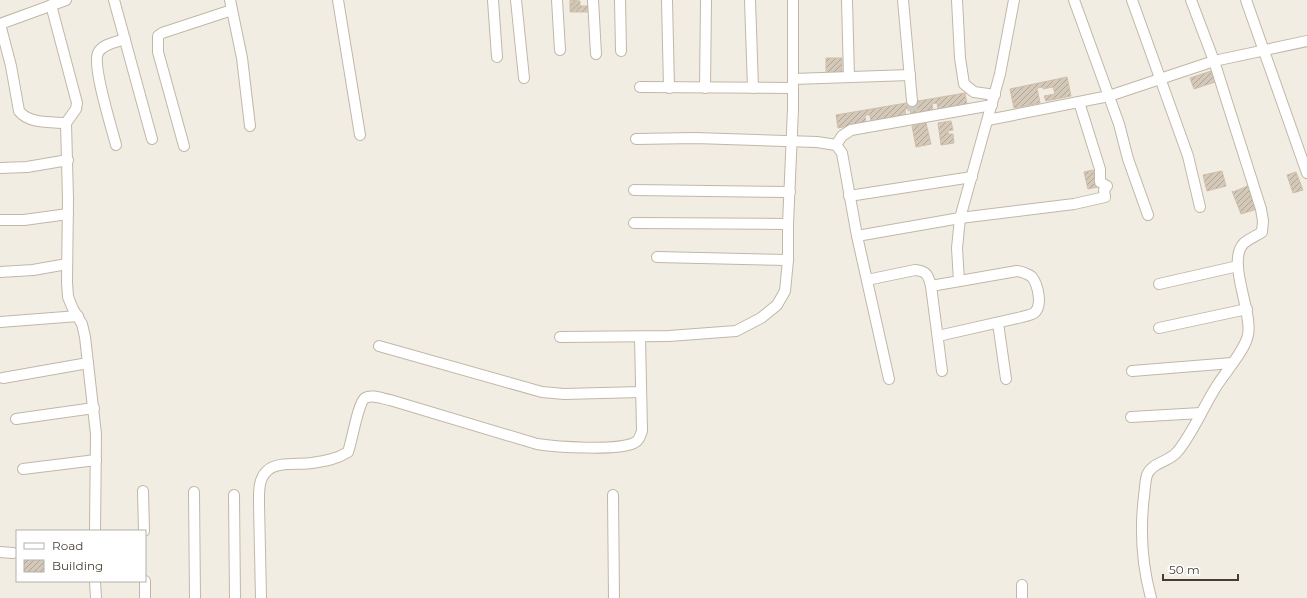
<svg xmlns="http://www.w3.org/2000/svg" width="1307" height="598" font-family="Montserrat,sans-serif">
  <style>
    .building { fill: url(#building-hatch); stroke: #cfbfab }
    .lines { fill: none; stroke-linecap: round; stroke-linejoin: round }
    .street-tunnel { stroke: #cfcac0; stroke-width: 10; stroke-dasharray: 10 5; stroke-linecap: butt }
    .street-casing { stroke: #c1b7a8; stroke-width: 12 }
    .street { stroke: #fff; stroke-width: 10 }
  </style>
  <defs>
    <pattern id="building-hatch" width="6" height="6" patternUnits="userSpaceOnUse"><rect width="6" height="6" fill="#d4c8b8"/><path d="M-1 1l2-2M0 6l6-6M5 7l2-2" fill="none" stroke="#aea496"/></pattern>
  </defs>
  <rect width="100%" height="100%" fill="#f2ede3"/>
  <!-- building -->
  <g class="building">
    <path d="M570,0L580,1V6H589V12H570Z"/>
    <path d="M573,2H575V7H579V9H573Z"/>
    <rect x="826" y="58" width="16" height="15"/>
    <path d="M1211,71L1215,82L1194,89L1190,78Z"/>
    <path d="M1067,77L1071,96L1046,101L1044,96L1055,94L1053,87L1043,89V87L1037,88L1040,103L1014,108L1010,89Z"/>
    <path d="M965,93L967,105L938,110L937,103L932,104L933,111L911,114L910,108L905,109L906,117L871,123L870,115H865L866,123L838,128L836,115Z"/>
    <path d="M951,121L953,130L948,131V134H953L954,143L941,145L938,123Z"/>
    <path d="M926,123L931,144L916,147L912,126Z"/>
    <path d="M1093,170L1097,187L1088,189L1084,172Z"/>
    <path d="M1222,171L1226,186L1207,191L1203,175Z"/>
    <path d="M1296,172L1303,190L1293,193L1287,175Z"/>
    <path d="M1250,185L1257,209L1241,214L1232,191L1233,192Z"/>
  </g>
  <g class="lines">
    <!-- street-tunnel -->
    <path class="street-tunnel" d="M912,101L913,116"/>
    <!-- street casing -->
    <g class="street-casing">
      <g id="street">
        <path d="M114,0L152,139"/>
        <path d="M230,0L242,58L250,126"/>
        <path d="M338,0L360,135"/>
        <path d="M493,0L497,57"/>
        <path d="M516,0L524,78"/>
        <path d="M557,0L560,50"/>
        <path d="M593,0L596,54"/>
        <path d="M620,0L621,51"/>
        <path d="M667,0L669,88"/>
        <path d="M750,0L753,88"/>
        <path d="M847,0L849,77"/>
        <path d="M903,0L912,101"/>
        <path d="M957,0L960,58L964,84L974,92L995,95"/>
        <path d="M1074,0L1119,124L1128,159L1148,215"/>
        <path d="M1132,0L1188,156L1200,207"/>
        <path d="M1246,0L1307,173"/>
        <path d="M51,5L77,103L76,109L66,123L68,199L67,282L68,297L73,309L82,324L85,337L96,434L95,531"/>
        <path d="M0,24L11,66L19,111C29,124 51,122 66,123"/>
        <path d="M0,24L66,0"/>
        <path d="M793,79L910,75"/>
        <path d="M640,87L793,88"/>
        <path d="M705,88L706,0"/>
        <path d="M988,120L1109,96L1214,61L1307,41"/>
        <path d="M636,139L695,138L817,142L836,145L842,153L857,236L889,379"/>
        <path d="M116,145C112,129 92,66 98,53C102,44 117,42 125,39"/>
        <path d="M836,145L842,136L851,130L992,105"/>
        <path d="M184,146L158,52V36L162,33L232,10"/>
        <path d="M0,168L27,167L68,160"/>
        <path d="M634,190L790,192"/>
        <path d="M849,196L972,177"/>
        <path d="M0,220H24L68,214"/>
        <path d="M634,223L788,224"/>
        <path d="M857,236L960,218L1074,204L1105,197L1104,190L1107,186L1100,182V169L1079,102"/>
        <path d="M657,257L788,260"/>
        <path d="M0,272L33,270L67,264"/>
        <path d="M867,280L915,270C927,271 928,275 931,286L942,371"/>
        <path d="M959,281L957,248L960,218L1000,74L1014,0"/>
        <path d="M1159,284L1238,266"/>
        <path d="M931,286L1017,271C1023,272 1027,273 1032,277C1038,285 1043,306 1034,313C1031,315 1025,316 1022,317L938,336"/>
        <path d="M0,322L78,316"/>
        <path d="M998,323L1006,379"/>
        <path d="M1159,328L1247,309"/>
        <path d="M560,337L669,336L736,331L761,318L777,305L785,291L788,260V224L793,109V0"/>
        <path d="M379,346L542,392L564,394L641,392"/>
        <path d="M1132,371L1232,363"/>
        <path d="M3,378L88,363"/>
        <path d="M1131,417L1201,413"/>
        <path d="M16,419L94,408"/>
        <path d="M23,469L96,460"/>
        <path d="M143,491L144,531"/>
        <path d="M194,492L195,598"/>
        <path d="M234,495L235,598"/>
        <path d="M613,495L614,598"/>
        <path d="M0,552L13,553"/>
        <path d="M95,581L96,598"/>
        <path d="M145,581V598"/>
        <path d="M1022,585V598"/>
        <path d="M261,598L259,504C259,493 258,479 267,471C276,461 300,465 312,463C325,461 337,459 348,452C352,441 358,403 365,398C372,394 383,399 390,400L537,444C556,447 617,451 634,443C639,441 640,436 642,431L640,337"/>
        <path d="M1151,598C1142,565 1140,529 1144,496C1145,489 1145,481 1147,475C1152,462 1170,462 1178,451C1194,431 1204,405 1218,384C1227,370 1245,350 1248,335C1253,311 1226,261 1244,243C1249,239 1256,236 1262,232L1263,221L1261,209L1214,61L1191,0"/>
      </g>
    </g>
    <!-- street -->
    <use href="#street" class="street"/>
  </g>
  <!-- legend -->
  <rect x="16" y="530" width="130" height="52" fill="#ffffff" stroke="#b4b1ad"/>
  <rect x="24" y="543" width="20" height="6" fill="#ffffff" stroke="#b4b1ad"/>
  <text x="52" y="550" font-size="12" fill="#443d33">Road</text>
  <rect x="24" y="560" width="20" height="12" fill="url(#building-hatch)" stroke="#b4b1ad"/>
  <text x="52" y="570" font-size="12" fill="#443d33">Building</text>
  <!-- scale -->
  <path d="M1163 574v6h75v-6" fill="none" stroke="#443d33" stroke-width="2"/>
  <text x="1169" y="574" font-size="12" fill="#443d33" stroke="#ffffff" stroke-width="3" paint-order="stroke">50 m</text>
</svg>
